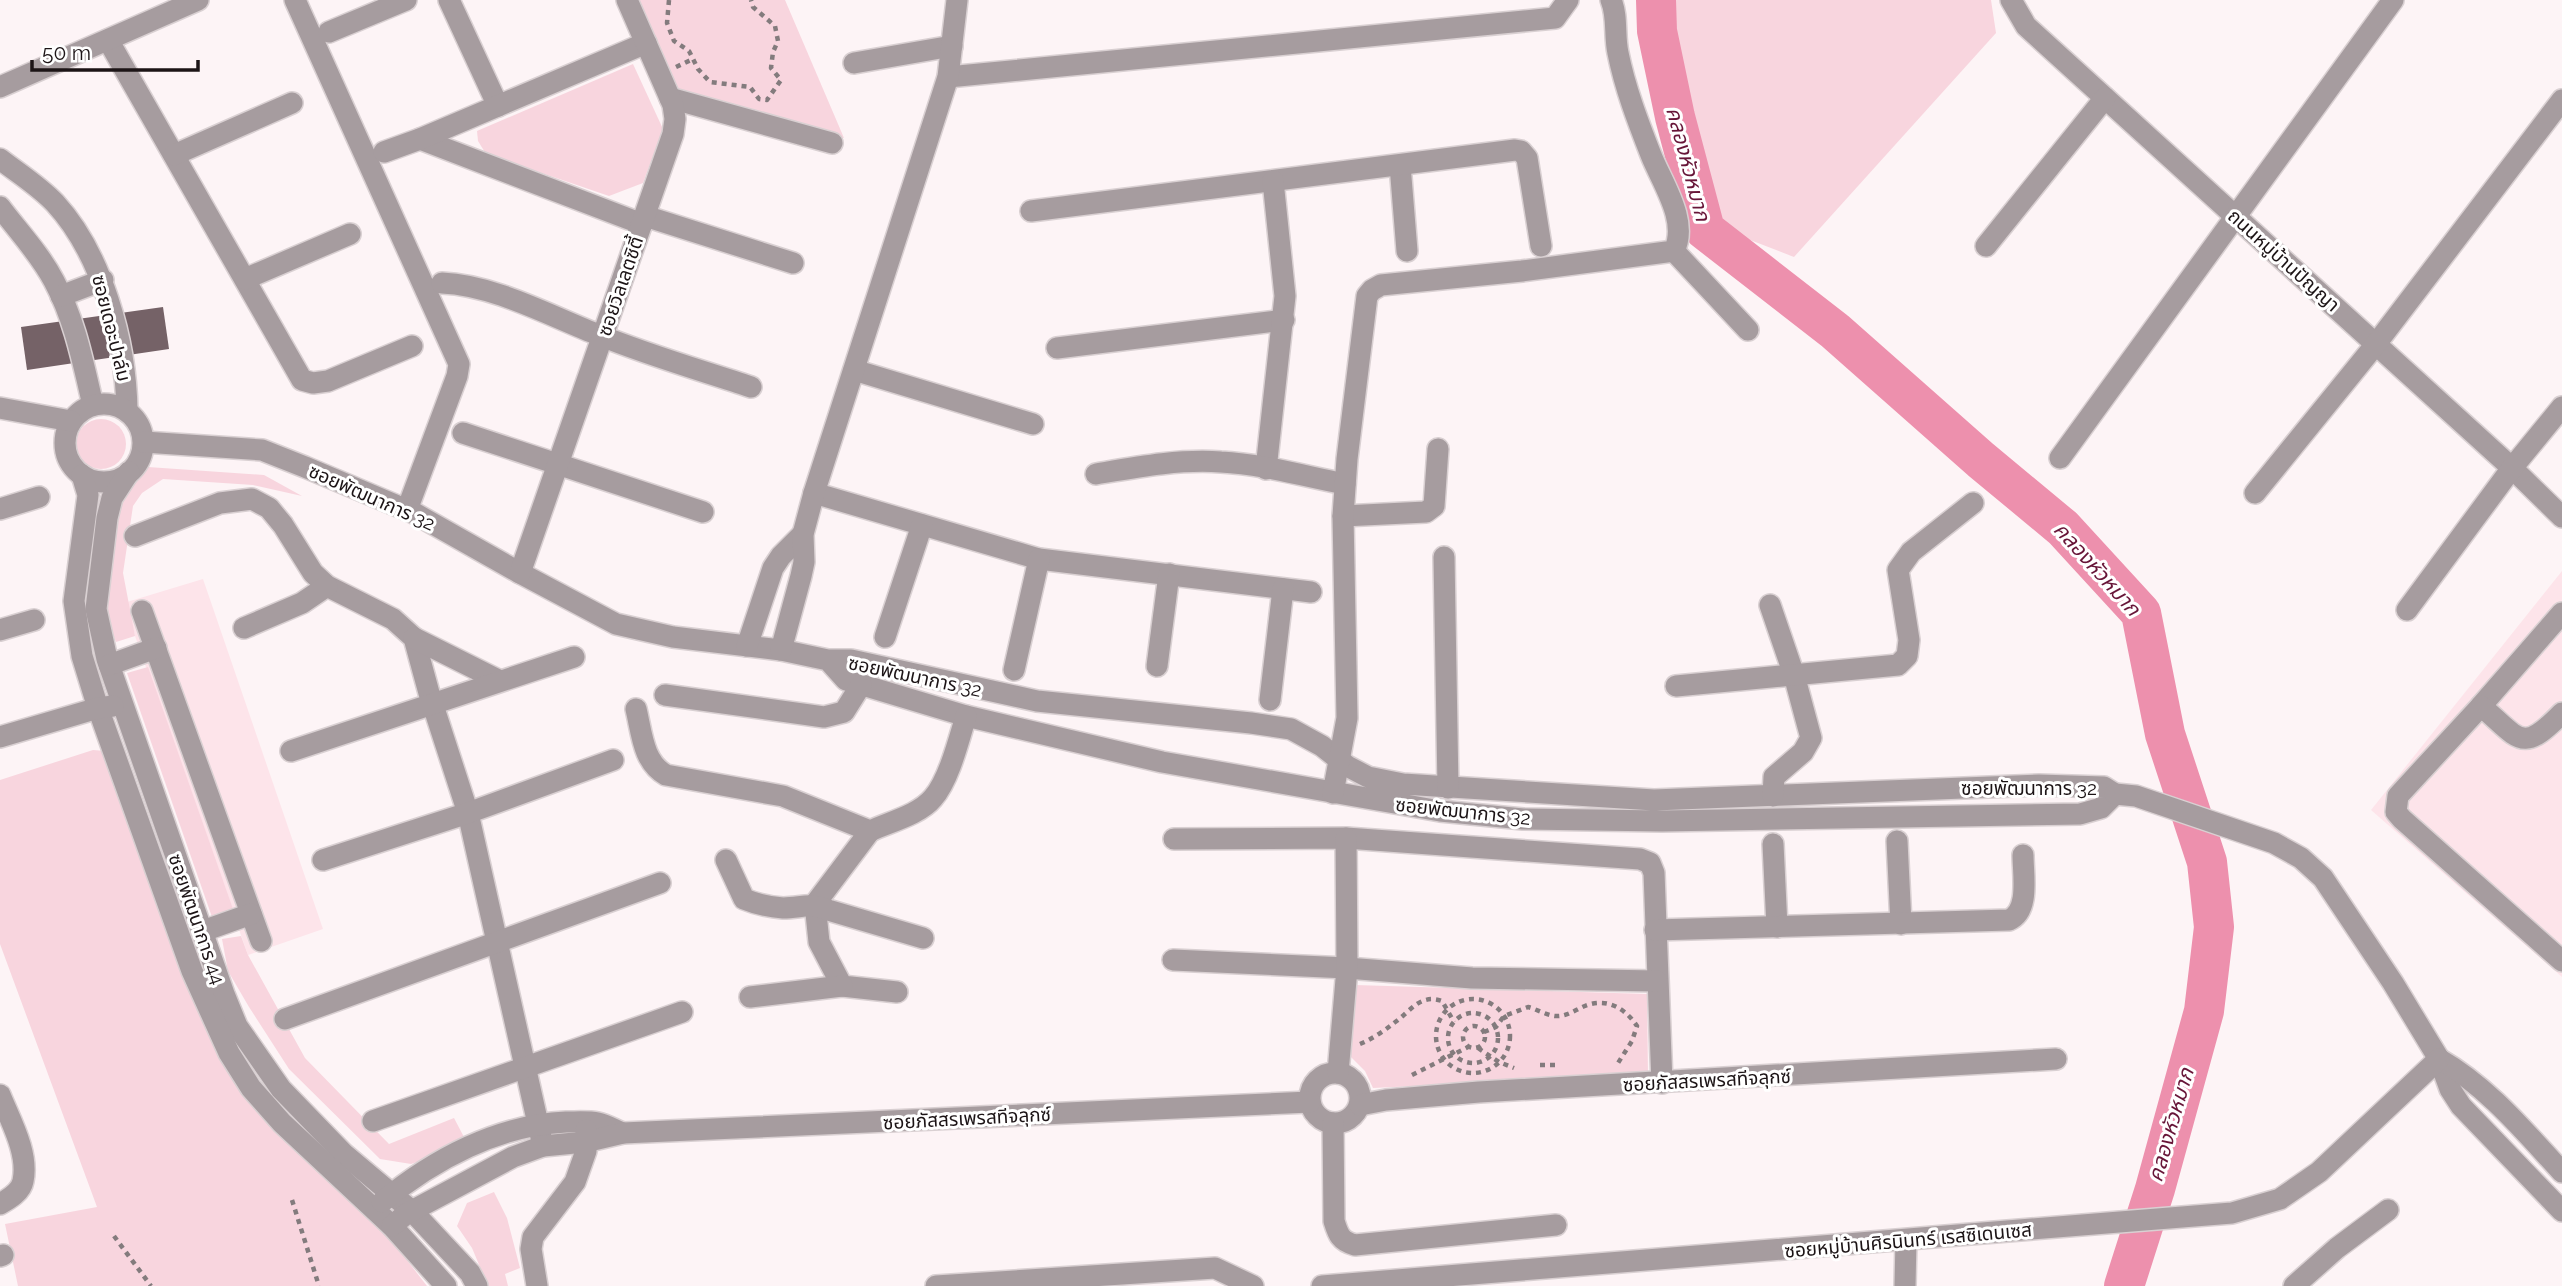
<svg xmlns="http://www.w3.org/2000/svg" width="2562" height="1286" font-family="Raleway,'Noto Sans Thai',sans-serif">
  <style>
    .built { fill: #fde4ea }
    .green { fill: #f8d5de }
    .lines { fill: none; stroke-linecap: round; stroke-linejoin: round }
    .canal { stroke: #ed90ad; stroke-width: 23 }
    .river { stroke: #ed90ad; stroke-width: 40 }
    .building { fill: #756267 }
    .minor-casing { stroke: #d9d0d2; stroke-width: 24 }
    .path { stroke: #837b7d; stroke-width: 4.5; stroke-dasharray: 5 5; stroke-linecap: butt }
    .minor { stroke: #a69c9f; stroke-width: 21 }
    .labels { text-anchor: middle; stroke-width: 6; stroke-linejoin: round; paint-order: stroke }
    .street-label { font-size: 19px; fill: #1c1416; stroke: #fff }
    .water-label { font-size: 21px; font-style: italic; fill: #671538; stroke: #fff }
  </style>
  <rect width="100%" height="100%" fill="#fdf4f6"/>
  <!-- built -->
  <g class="built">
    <path d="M2562,571V977L2371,810Z"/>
    <path d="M203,579L323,929L248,955L135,636L127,602Z"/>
  </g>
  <!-- green -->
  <g class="green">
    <path d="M631,0H785L844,138L675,92Z"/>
    <path d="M1665,0H1991L1996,33L1794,257L1719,228L1675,117Z"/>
    <path d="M633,64L663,129L643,183L609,196L486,154L478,141L477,131Z"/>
    <circle cx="101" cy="444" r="25"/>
    <path d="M148,467L264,475L302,496L253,485L163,479L142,493L133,506L123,573L135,636L116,642L109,625L104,594L113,493L134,480Z"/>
    <path d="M148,667L233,909L212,917L127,673Z"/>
    <path d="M93,750L105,751L222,1060L382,1228L427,1286H18L5,1224L97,1207L0,944V780Z"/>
    <path d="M241,936L248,955L305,1058L389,1144L454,1118L465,1139L435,1156L411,1164L380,1159L289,1069L249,1007L228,971L222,939Z"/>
    <path d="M1355,985L1647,994L1648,1075L1373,1088L1365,1071L1350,1056Z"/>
    <path d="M494,1192L507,1218L520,1268L505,1274L508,1286H488L472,1248L457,1226L467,1203Z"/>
  </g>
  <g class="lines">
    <!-- canal -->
    <path class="canal" d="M1657,3L1659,0"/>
    <!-- river -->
    <path class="river" d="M1656,0L1657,31L1675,117L1705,230L1835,331L1981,460L2063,528L2141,613L2165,734L2207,862L2214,927L2204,1011L2155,1189L2124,1286"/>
  </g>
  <!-- building -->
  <path class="building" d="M163,307L169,349L27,370L21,327Z"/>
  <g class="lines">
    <!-- minor casing -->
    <g class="minor-casing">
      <g id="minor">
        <path d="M295,0L459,364L457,376L407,510"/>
        <path d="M449,0L498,106"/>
        <path d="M2011,0L2026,26L2512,468L2562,517"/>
        <path d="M329,32L406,0"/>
        <path d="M108,40L302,380L313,383L328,381L412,346"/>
        <path d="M854,63L952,46"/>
        <path d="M948,77L1555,18L1568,0"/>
        <path d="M0,87L198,0"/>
        <path d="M670,98L832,143"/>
        <path d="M420,139L642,224"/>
        <path d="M384,152L420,139L646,43"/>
        <path d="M174,155L292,103"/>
        <path d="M0,159C18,173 39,186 55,203C102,254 126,342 127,411"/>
        <path d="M1400,165L1407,251"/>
        <path d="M0,207C18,231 40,254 54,281C75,320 83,363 93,405"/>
        <path d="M1031,211L1515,150L1521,151L1527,158L1541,246"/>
        <path d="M645,216L793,263"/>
        <path d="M1986,246L2105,98"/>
        <path d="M1674,251L1748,330"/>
        <path d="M245,279L350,234"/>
        <path d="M442,283C494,285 550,316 599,335C648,355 700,370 751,387"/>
        <path d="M61,296L103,280"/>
        <path d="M1057,348L1284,320"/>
        <path d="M854,370L1033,424"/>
        <circle cx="104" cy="443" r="39"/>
        <path d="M0,408L71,421"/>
        <path d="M463,433L703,512"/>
        <path d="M144,442L262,450L305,467L414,513L520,573L616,624L673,637L781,650L828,660H851L1037,701L1251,723L1291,729L1322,746L1347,766L1368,777L1403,784L1654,800L2039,785L2104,787L2115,794L2101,808L2080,814L1662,821L1523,819L1440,811L1162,762L966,716L846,680L828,660"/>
        <path d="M2060,458L2393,0"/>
        <path d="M1266,469L1285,296L1273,181"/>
        <path d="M129,472L112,498L107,518L101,568L96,609L107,659L224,994L237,1026L281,1089L344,1154L413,1212L470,1273L477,1286"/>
        <path d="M1096,474C1137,467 1179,459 1221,462C1262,464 1304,476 1345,484"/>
        <path d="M82,475L88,495L74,601L82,656L98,708L192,971L229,1053L251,1088L282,1123L392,1226L446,1286"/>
        <path d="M814,493L1039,559L1311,592"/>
        <path d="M2255,493L2376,344L2562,100"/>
        <path d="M0,509L39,497"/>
        <path d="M1343,516L1426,512L1434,506L1438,449"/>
        <path d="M135,536L220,503L252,499L269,508L283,525L313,573L327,586L393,619L414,638L429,693L468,813L543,1146"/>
        <path d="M1444,557L1448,788"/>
        <path d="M520,573L673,134L675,119L673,105L627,0"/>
        <path d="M1770,605L1794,675L1811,738L1803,752L1774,777L1773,796"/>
        <path d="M2407,610L2512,468L2562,407"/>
        <path d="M142,611L261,941"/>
        <path d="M244,628L302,603L327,586"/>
        <path d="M0,630L34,620"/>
        <path d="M885,637L922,525"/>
        <path d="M414,638L498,680"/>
        <path d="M747,646L773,568L781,556L803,534"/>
        <path d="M781,650L801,576L804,562L803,534L814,493L948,77L957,0"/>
        <path d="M109,665L156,648"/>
        <path d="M1157,666L1169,574"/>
        <path d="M1014,670L1039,559"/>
        <path d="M1676,686L1898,665L1907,656L1909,640L1898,570L1911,552L1973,503"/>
        <path d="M665,695L824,717L844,712L861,685"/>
        <path d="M1270,700L1283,589"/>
        <path d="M2481,706L2562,613"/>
        <path d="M636,709C642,734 643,762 666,775L783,796L870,831C889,822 919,815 933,798C949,780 959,739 966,716"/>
        <path d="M2562,713C2521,755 2520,739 2481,706L2398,796L2396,812L2402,819L2562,961"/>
        <path d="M0,737L98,708L113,706"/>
        <path d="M291,751L574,657"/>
        <path d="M1333,793L1347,718L1343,516L1347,459L1367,296L1372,290L1381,285L1522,271L1674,251C1689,221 1662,183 1651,155C1638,122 1625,88 1618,53C1614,35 1618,17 1611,0"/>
        <path d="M2115,794L2136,796L2274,843L2301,858L2323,878L2393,983L2439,1059L2450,1089L2461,1106L2562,1211"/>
        <path d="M870,831L815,904L819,942L842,986L897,992"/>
        <path d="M1174,839L1346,838L1640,859L1650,863L1654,873L1662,1083"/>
        <path d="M1897,841L1901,924"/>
        <path d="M1773,844L1777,927"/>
        <path d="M323,860L468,813L613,760"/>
        <path d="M726,860L744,899C756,904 770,907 783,908C802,908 809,902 828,910L923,938"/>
        <path d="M1655,930L2009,920C2030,911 2023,875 2023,855"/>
        <path d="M203,931L251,914"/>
        <path d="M1173,960L1347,968L1472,978L1657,981"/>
        <path d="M750,997L842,986"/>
        <path d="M285,1019L660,883"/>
        <path d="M2439,1059C2488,1087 2524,1131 2562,1172"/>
        <circle cx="1335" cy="1098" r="25"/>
        <path d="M1338,1073L1347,968L1346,838"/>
        <path d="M0,1095C10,1120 29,1153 23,1181C21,1192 9,1199 0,1204"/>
        <path d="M1360,1105L1386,1100L1479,1092L2056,1059"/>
        <path d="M373,1121L682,1012"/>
        <path d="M1333,1123L1334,1221C1338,1234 1340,1241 1355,1245L1556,1225"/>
        <path d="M382,1202C434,1159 498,1125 566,1122C577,1122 588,1121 598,1123C607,1125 615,1130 623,1133"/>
        <path d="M392,1226L406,1214L513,1157L543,1146L585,1142L623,1133L1310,1102"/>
        <path d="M0,1256L3,1255"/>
        <path d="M537,1286L531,1249L533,1237L575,1182L586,1151V1130"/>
        <path d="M936,1286L1215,1268L1253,1286"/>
        <path d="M1322,1286L2232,1213L2280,1199L2319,1172L2439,1059"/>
        <path d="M1905,1286L1906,1240"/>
        <path d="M2294,1286L2337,1248L2388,1210"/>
      </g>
    </g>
    <!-- path -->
    <g class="path">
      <path d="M669,0L667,23L674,41L689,51L698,69L710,82L750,87L759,99L767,100L781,80L771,68L773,52L778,41L775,26L753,7L751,0"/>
      <path d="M676,67L693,59"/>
      <circle cx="1473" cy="1036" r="37"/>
      <circle cx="1473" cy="1038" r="25"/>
      <circle cx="1474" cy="1037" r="11"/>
      <path d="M1484,1032L1496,1027L1504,1016L1528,1007C1536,1009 1546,1015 1555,1016C1569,1017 1578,1007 1591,1004C1611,999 1627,1011 1637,1026L1632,1041L1618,1063"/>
      <path d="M1360,1044C1372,1039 1384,1031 1394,1023C1410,1012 1420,993 1442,1001L1454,1022"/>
      <path d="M1478,1048L1499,1062L1514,1068"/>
      <path d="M1540,1065H1559"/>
      <path d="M1412,1075L1468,1047"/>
      <path d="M292,1200L319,1286"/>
      <path d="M114,1236L151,1286"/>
    </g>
    <!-- minor -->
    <use href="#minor" class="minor"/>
  </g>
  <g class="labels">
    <!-- street labels -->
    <g class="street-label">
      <text transform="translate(2284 260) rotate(42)" y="7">ถนนหมู่บ้านปัญญา</text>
      <text transform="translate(620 286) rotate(-71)" y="7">ซอยวิลเลตซิตี้</text>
      <text transform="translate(112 328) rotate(76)" y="7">ซอยเดอะปาล์ม</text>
      <text transform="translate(372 497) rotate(24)" y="7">ซอยพัฒนาการ 32</text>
      <text transform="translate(915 676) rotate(12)" y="7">ซอยพัฒนาการ 32</text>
      <text x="2029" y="795">ซอยพัฒนาการ 32</text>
      <text transform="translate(1463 811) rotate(6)" y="7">ซอยพัฒนาการ 32</text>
      <text transform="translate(197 919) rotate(71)" y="7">ซอยพัฒนาการ 44</text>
      <text transform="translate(1707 1080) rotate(-3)" y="7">ซอยภัสสรเพรสทีจลุกซ์</text>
      <text transform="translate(967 1118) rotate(-3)" y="7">ซอยภัสสรเพรสทีจลุกซ์</text>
      <text transform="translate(1908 1240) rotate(-5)" y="7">ซอยหมู่บ้านศิรนินทร์ เรสซิเดนเซส</text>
    </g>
    <!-- water labels -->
    <g class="water-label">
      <text transform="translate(1688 164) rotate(75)" y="7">คลองหัวหมาก</text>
      <text transform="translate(2097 569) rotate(48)" y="7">คลองหัวหมาก</text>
      <text transform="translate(2171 1125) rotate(-74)" y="7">คลองหัวหมาก</text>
    </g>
  </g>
  <!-- scale -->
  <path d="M32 60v10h166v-10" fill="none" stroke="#1c1416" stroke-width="3.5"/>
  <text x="42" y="60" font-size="21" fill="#1c1416" stroke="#ffffff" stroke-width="5" paint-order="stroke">50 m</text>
</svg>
